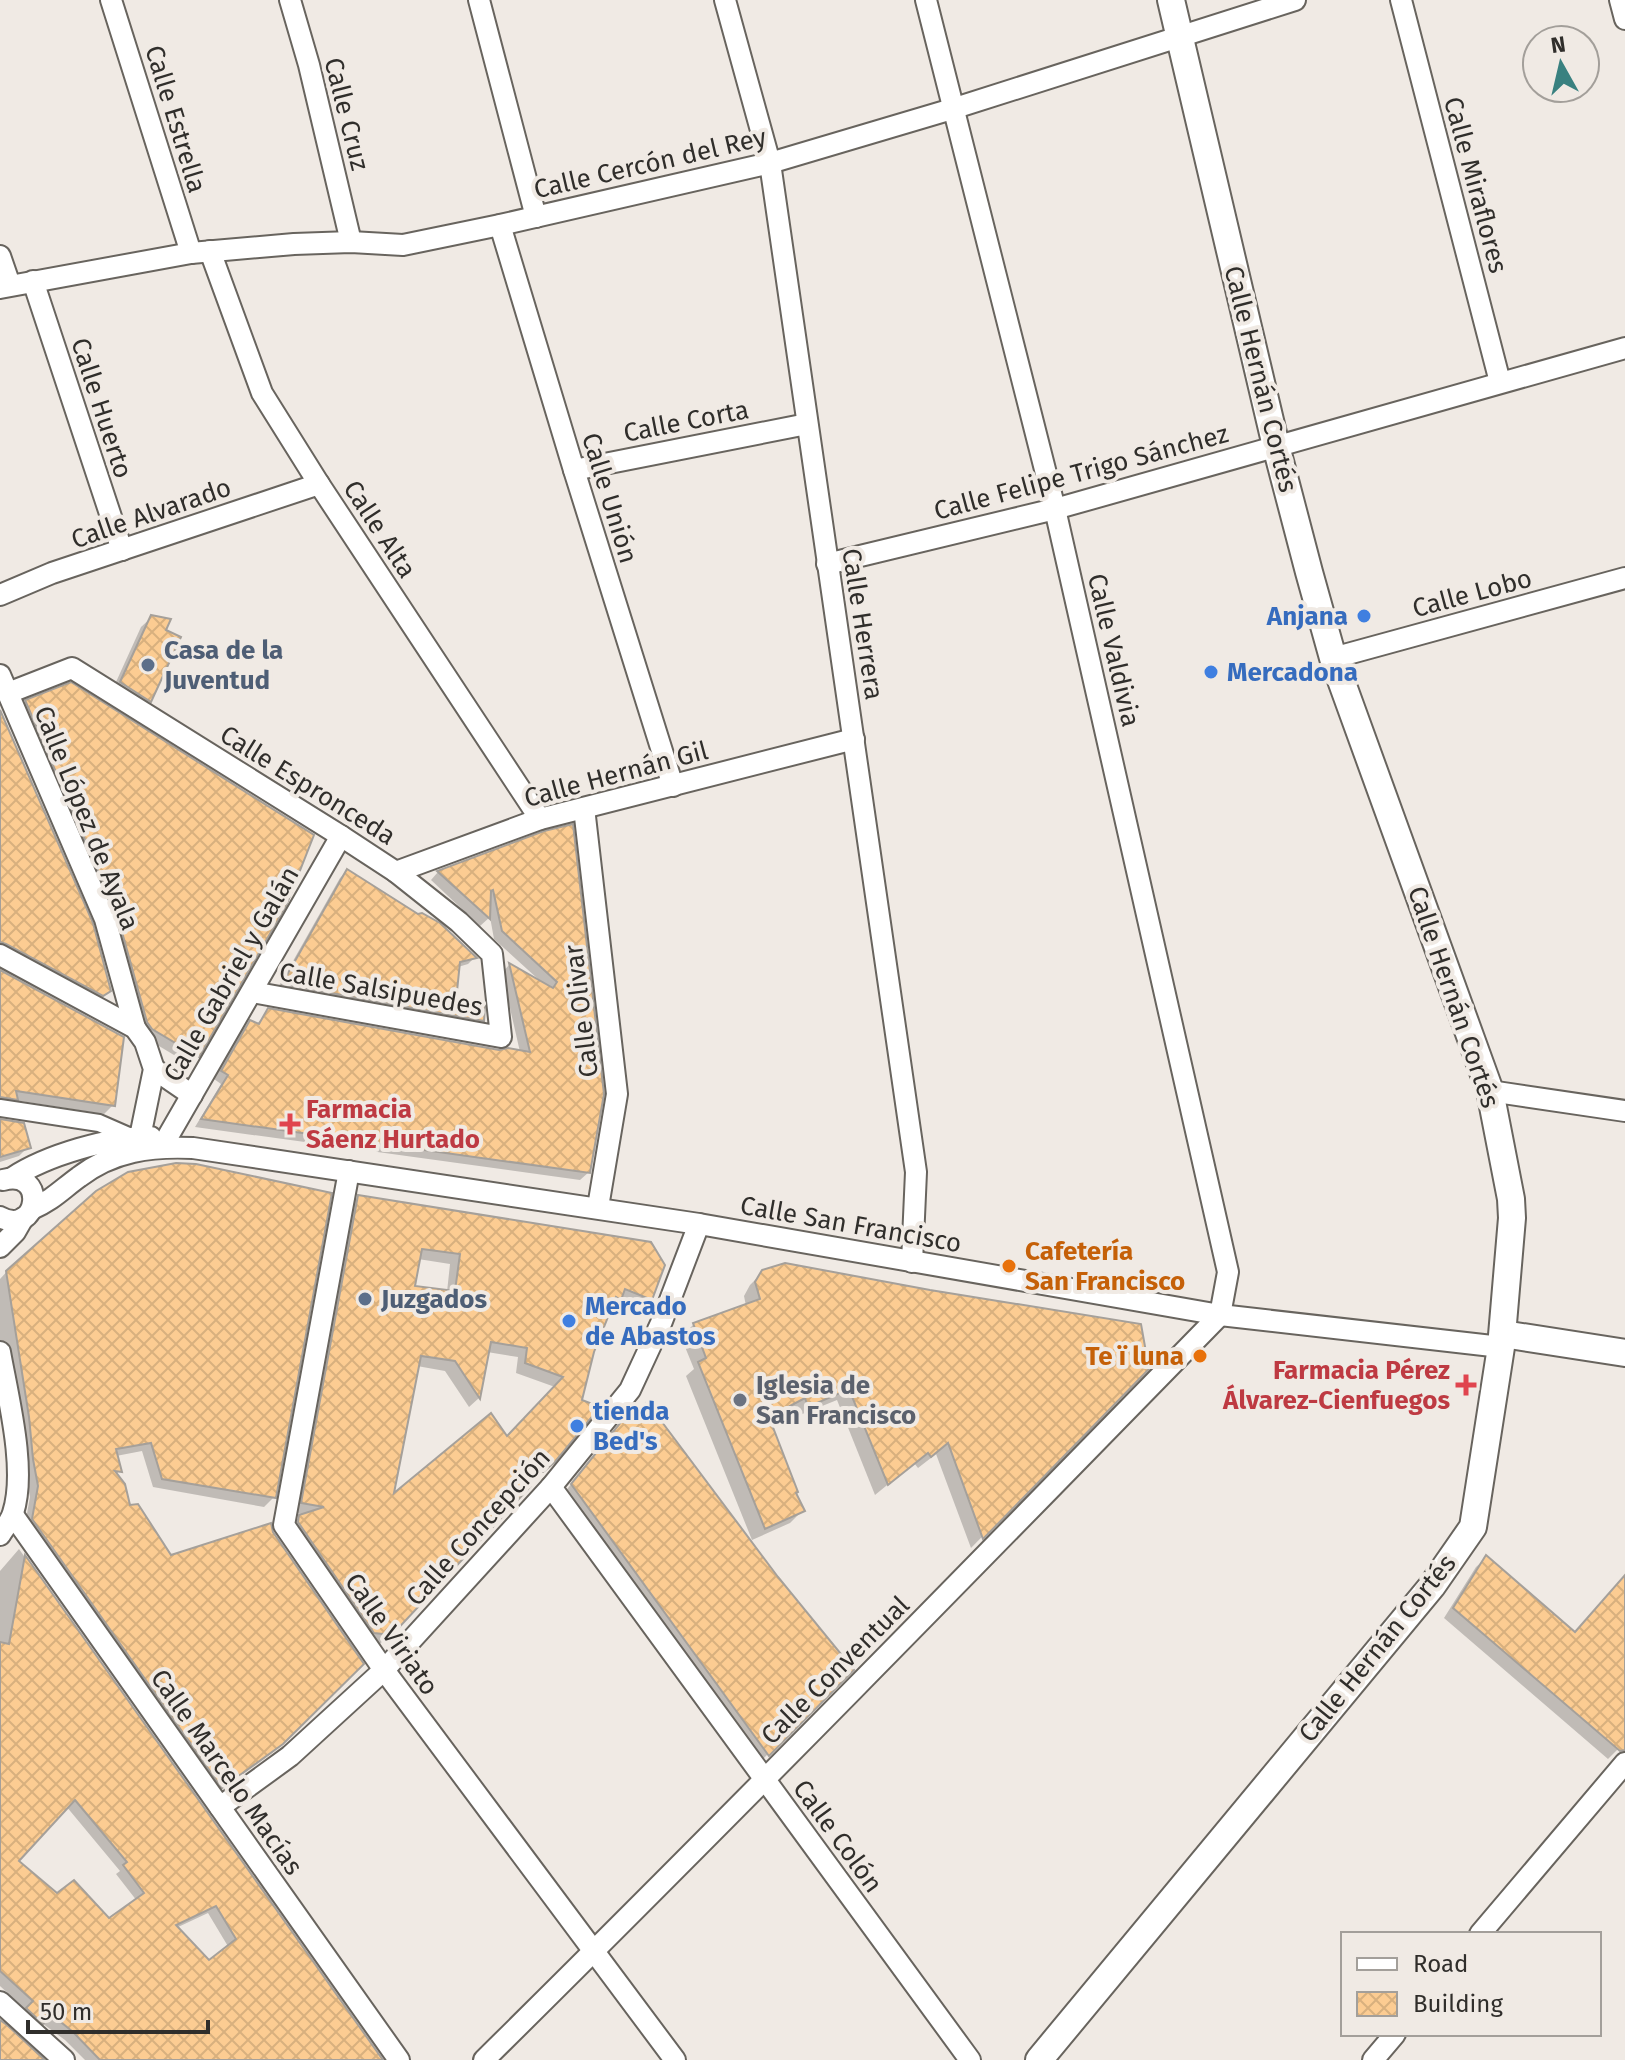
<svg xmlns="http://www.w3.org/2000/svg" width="1625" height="2060" font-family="'Fira Sans',sans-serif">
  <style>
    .shadow { fill: #0003; fill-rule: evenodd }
    .building { fill: url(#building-cross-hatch); stroke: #a5a09a; stroke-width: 2; fill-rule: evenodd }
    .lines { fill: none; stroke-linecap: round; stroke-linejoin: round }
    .pedestrian-casing { stroke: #68645e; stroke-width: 20 }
    .minor-casing { stroke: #68645e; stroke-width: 24 }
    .tertiary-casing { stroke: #68645e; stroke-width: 30 }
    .pedestrian { stroke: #fff; stroke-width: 16 }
    .minor { stroke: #fff; stroke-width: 20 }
    .tertiary { stroke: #fff; stroke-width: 26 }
    .shop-dot { fill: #3f7fe0; stroke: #f0eae4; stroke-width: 3 }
    .service-dot { fill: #5c6f8a; stroke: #f0eae4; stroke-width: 3 }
    .health-dot { fill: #e0444e; stroke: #f0eae4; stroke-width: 3 }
    .food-dot { fill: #e8710a; stroke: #f0eae4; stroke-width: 3 }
    .worship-dot { fill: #6b7280; stroke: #f0eae4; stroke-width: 3 }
    .labels { text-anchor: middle; stroke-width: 8; stroke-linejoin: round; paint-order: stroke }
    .street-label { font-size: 26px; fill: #302e2b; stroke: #f0eae4 }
    .shop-label { font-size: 26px; font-weight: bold; fill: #366cbe; stroke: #f0eae4; text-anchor: start }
    .service-label { font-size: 26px; font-weight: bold; fill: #4e5e75; stroke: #f0eae4; text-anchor: start }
    .health-label { font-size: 26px; font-weight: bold; fill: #be3a42; stroke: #f0eae4; text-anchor: start }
    .food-label { font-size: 26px; font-weight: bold; fill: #c56008; stroke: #f0eae4; text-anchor: start }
    .worship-label { font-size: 26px; font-weight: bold; fill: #5b616d; stroke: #f0eae4; text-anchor: start }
  </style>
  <defs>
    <pattern id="building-cross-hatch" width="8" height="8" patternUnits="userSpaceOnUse" patternTransform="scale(2)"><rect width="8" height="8" fill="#fccc92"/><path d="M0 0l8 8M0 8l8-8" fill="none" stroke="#d8b07e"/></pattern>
  </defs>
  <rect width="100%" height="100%" fill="#f0eae4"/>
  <!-- shadow -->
  <g class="shadow">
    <path d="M152,617L149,701L139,710L111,693L141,627Z"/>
    <path d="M26,702L284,905L197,1056L189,1064L144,1037L18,710Z"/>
    <path d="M0,713L109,991L100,1000L0,954Z"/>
    <path d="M544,833L589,1172L580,1180L195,1127L221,1084L214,1079L242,1030L250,1022L256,1025L269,1010L499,1052H520L502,973L509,965L537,981L538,979L494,939L490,917L480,926L431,880L438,872Z"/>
    <path d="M347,871L474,958L468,964L458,967L454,1002L482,1020L475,1027L276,991L340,878Z"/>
    <path d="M0,972L113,1105L104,1114L14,1100L7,1108L0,1107Z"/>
    <path d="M0,1120L28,1147L19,1156L0,1162Z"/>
    <path d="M358,1197L650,1244L651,1299L641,1309L618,1300L610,1308L542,1472L531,1481H529L380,1644L364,1642L290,1527L302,1514L292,1513L348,1207ZM418,1259L450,1264L447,1292L413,1288ZM487,1352L518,1357L516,1373L555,1387L506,1439L391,1498L417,1366L445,1371L469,1407L479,1398Z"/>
    <path d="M11,1267L274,1497L264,1507L153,1487L142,1451L116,1456L119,1471L115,1475L128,1507L170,1558L271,1533L362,1664L272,1753L212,1796L24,1530L30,1497L0,1352V1279Z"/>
    <path d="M763,1272L1147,1369L971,1548L936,1454L918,1468L914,1463L875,1495L837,1400L795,1417L792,1408L769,1421L794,1493L802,1511L790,1523L752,1540L686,1376L694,1369L681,1337L694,1324L746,1306L744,1296L750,1285Z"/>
    <path d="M617,1428L776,1578L851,1670L760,1762L564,1493Z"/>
    <path d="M19,1549L381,2060H85L65,2040L35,2018L0,1986V1571ZM66,1806L120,1871L116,1874L137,1901L109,1921L57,1896L16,1861ZM208,1913L229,1948L209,1963L176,1928Z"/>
    <path d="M1486,1558L1574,1634L1625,1581V1742L1608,1759L1444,1618L1476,1567Z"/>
  </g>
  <!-- building -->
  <g class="building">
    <path d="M151,615L171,619L166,630L181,637L151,702L120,682Z"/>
    <path d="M71,682L314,835L286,906L199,1057L152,1029L147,1022L117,914L25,700Z"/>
    <path d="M0,710L93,923L111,991L103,996L6,944L0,942Z"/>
    <path d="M573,824L604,1094L590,1173L201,1119L228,1075L221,1071L250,1020L259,1024L268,1008L499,1050L508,1048L530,1052L509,963L553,988L557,982L502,931L493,890L491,891L490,919L437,871L544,831Z"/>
    <path d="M347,869L418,914L422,913L440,923L477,958L460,962L456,1001L485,1006L484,1021L282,984Z"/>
    <path d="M0,970L124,1037L115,1106L16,1091L18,1100L0,1097Z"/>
    <path d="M0,1119L24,1123L31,1148L0,1157Z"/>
    <path d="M176,1163L196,1164L332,1193L276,1498L162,1479L151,1443L116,1449L122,1472L115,1471L125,1484L130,1505L138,1504L171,1555L271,1523L273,1532L364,1664L283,1744L222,1788L32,1519L38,1486L33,1459L29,1417L6,1271L96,1191L128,1172Z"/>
    <path d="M358,1195L651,1242L665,1265L652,1300L625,1289L621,1300L616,1297L594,1352L582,1400L600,1407L555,1462L543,1472L530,1471L531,1486L392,1635L374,1633L298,1522L299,1515L324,1507L301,1503ZM422,1249L460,1254L455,1291L415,1286ZM491,1342L527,1348L525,1363L563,1377L507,1436L491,1413L394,1493L421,1356L455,1361L480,1399Z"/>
    <path d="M785,1263L930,1290L1141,1324L1149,1369L983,1539L948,1443L931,1457L928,1453L888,1485L849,1389L808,1407L805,1398L769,1417L798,1492L796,1493L805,1511L765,1529L698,1362L706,1358L693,1323L760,1299L755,1282L762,1270Z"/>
    <path d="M647,1402L778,1577L854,1670L769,1756L571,1484L625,1417L630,1419Z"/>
    <path d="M25,1555L383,2060H100L73,2032L51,2014L43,2024L26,2008L33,2001L0,1971V1642L9,1644ZM75,1800L127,1862L123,1865L144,1893L109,1918L74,1880L57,1893L19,1861ZM216,1906L236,1939L209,1960L176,1925Z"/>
    <path d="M1486,1555L1575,1632L1625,1575V1750L1620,1751L1453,1608Z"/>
    <path d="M0,2020L7,2025L45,2060H0Z"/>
  </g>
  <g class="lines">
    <!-- pedestrian casing -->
    <g class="pedestrian-casing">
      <path id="pedestrian" d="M0,1108L99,1123L131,1137"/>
    </g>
    <!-- minor casing -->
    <g class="minor-casing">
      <g id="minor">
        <path d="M111,0L191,253"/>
        <path d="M290,0L309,65L351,242"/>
        <path d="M479,0L536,217"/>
        <path d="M725,0L770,163L916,1172L912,1262"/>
        <path d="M1401,0L1500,382"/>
        <path d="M1620,0L1625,19"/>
        <path d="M500,225L574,470L673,786"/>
        <path d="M210,251L262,393L319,484L540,819"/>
        <path d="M0,256L10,285"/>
        <path d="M33,281L122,550"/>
        <path d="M0,288L191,253L294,244L351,242L403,245L500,225L770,163L952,109L1295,0"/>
        <path d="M574,470L807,424"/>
        <path d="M827,564L1055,509L1625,348"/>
        <path d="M0,595L52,573L319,484"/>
        <path d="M1333,658L1625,578"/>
        <path d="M0,675L105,919L135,1028"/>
        <path d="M8,693L72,668L341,836L396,872L459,922L492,954L501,1037L252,992"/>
        <path d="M584,808L617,1094L598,1207"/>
        <path d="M396,872L540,819L854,739"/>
        <path d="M0,955L135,1028L145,1042L154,1069L140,1137"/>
        <path d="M154,1069L192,1095"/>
        <path d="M1490,1091L1625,1111"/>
        <path d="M167,1138L341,836"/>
        <path d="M349,1171L284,1525L384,1670L675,2060"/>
        <path d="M12,1178C47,1155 109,1137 151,1137"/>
        <path d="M32,1209C54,1199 61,1190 79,1177C113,1151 151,1146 193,1148L699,1224L1220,1315L1501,1347"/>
        <path d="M0,1217C39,1238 48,1168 3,1180"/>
        <path d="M0,1247L15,1232L23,1218"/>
        <path d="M0,1352C8,1397 27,1470 13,1513C11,1521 4,1528 0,1535"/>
        <path d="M551,1487L970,2060"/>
        <path d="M13,1515L399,2060"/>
        <path d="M220,1807L290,1756L384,1670L551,1487L630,1390L662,1321L699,1224"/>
        <path d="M1480,1934L1625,1763"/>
        <path d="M0,2002L64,2060"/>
        <path d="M484,2060C732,1815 976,1565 1220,1315L1228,1272L1055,509L926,0"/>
        <path d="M1373,2060L1395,2034"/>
      </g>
    </g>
    <!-- tertiary casing -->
    <g class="tertiary-casing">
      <g id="tertiary">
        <path d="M1503,1334L1625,1353"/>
        <path d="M1039,2060L1432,1586L1473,1527L1501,1347L1512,1218L1511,1199L1490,1091L1333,658L1309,572L1276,446L1171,0"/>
      </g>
    </g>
    <!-- pedestrian -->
    <use href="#pedestrian" class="pedestrian"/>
    <!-- minor -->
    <use href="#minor" class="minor"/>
    <!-- tertiary -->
    <use href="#tertiary" class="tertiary"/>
  </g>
  <!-- markers -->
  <g class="shop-dot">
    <circle cx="1364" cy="616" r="8"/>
    <circle cx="1211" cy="672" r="8"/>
    <circle cx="569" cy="1321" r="8"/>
    <circle cx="577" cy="1426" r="8"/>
  </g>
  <g class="service-dot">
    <circle cx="148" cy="665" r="8"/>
    <circle cx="365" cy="1299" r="8"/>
  </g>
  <g class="health-dot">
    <path d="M286 1112h8v8h8v8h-8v8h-8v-8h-8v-8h8z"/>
    <path d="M1462 1373h8v8h8v8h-8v8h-8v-8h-8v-8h8z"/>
  </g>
  <g class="food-dot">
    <circle cx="1009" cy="1266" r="8"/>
    <circle cx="1200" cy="1356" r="8"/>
  </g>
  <circle class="worship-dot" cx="740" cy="1400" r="8"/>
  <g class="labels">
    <!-- street labels -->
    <g class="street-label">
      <text transform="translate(347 114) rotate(76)" y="9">Calle Cruz</text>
      <text transform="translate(176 119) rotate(73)" y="9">Calle Estrella</text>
      <text transform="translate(650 163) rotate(-13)" y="9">Calle Cercón del Rey</text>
      <text transform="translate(1476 185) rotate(75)" y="9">Calle Miraflores</text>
      <text transform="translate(1261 379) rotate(76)" y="9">Calle Hernán Cortés</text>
      <text transform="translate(102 408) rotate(72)" y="9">Calle Huerto</text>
      <text transform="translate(686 421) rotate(-11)" y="9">Calle Corta</text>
      <text transform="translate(1081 472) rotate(-15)" y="9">Calle Felipe Trigo Sánchez</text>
      <text transform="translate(610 498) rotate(73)" y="9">Calle Unión</text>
      <text transform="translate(151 513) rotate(-19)" y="9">Calle Alvarado</text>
      <text transform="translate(380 529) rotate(57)" y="9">Calle Alta</text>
      <text transform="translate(1472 593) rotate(-15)" y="9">Calle Lobo</text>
      <text transform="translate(863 624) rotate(81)" y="9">Calle Herrera</text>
      <text transform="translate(1114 650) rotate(77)" y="9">Calle Valdivia</text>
      <text transform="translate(616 774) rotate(-15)" y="9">Calle Hernán Gil</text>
      <text transform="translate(308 785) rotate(32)" y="9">Calle Espronceda</text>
      <text transform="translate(87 818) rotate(68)" y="9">Calle López de Ayala</text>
      <text transform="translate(231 974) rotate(-60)" y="9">Calle Gabriel y Galán</text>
      <text transform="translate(381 989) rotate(10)" y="9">Calle Salsipuedes</text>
      <text transform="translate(1454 997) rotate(71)" y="9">Calle Hernán Cortés</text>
      <text transform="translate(581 1011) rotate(-97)" y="9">Calle Olivar</text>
      <text transform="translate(851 1224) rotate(10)" y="9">Calle San Francisco</text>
      <text transform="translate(478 1527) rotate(-48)" y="9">Calle Concepción</text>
      <text transform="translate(392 1634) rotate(55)" y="9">Calle Viriato</text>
      <text transform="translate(1377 1648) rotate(-51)" y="9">Calle Hernán Cortés</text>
      <text transform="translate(835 1670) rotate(-45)" y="9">Calle Conventual</text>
      <text transform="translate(227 1772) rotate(55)" y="9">Calle Marcelo Macías</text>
      <text transform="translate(838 1836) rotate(54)" y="9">Calle Colón</text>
    </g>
    <!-- shop labels -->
    <g class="shop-label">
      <text x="1348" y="625" text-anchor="end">Anjana</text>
      <text x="1227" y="681">Mercadona</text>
      <text x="585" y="1315">Mercado<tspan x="585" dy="30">de Abastos</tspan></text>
      <text x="593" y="1420">tienda<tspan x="593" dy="30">Bed's</tspan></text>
    </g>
    <!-- service labels -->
    <g class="service-label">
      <text x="164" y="659">Casa de la<tspan x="164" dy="30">Juventud</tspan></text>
      <text x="381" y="1308">Juzgados</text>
    </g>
    <!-- health labels -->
    <g class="health-label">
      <text x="306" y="1118">Farmacia<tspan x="306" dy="30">Sáenz Hurtado</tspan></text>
      <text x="1450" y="1379" text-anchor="end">Farmacia Pérez<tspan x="1450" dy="30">Álvarez-Cienfuegos</tspan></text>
    </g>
    <!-- food labels -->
    <g class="food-label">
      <text x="1025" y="1260">Cafetería<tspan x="1025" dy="30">San Francisco</tspan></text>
      <text x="1184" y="1365" text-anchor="end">Te ï luna</text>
    </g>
    <!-- worship labels -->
    <g class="worship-label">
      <text x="756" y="1394">Iglesia de<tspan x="756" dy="30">San Francisco</tspan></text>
    </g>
  </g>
  <!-- legend -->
  <rect x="1341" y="1932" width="260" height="104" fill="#f0eae4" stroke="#a39f9a" stroke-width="2"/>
  <rect x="1357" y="1958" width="40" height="12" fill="#ffffff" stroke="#a39f9a" stroke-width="2"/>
  <text x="1413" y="1972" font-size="24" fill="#302e2b">Road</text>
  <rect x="1357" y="1992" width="40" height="24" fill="url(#building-cross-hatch)" stroke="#a39f9a" stroke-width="2"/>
  <text x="1413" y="2012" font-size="24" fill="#302e2b">Building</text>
  <!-- north arrow -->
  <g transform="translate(1561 64) rotate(352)"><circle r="38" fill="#f0eae4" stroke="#a39f9a" stroke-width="2"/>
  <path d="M0-6L14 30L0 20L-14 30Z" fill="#398180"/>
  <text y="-12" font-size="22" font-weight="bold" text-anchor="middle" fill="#302e2b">N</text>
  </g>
  <!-- scale -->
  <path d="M28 2020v12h180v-12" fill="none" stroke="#302e2b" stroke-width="4"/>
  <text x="40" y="2020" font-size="24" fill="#302e2b" stroke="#f0eae4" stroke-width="6" paint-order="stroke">50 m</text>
</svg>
